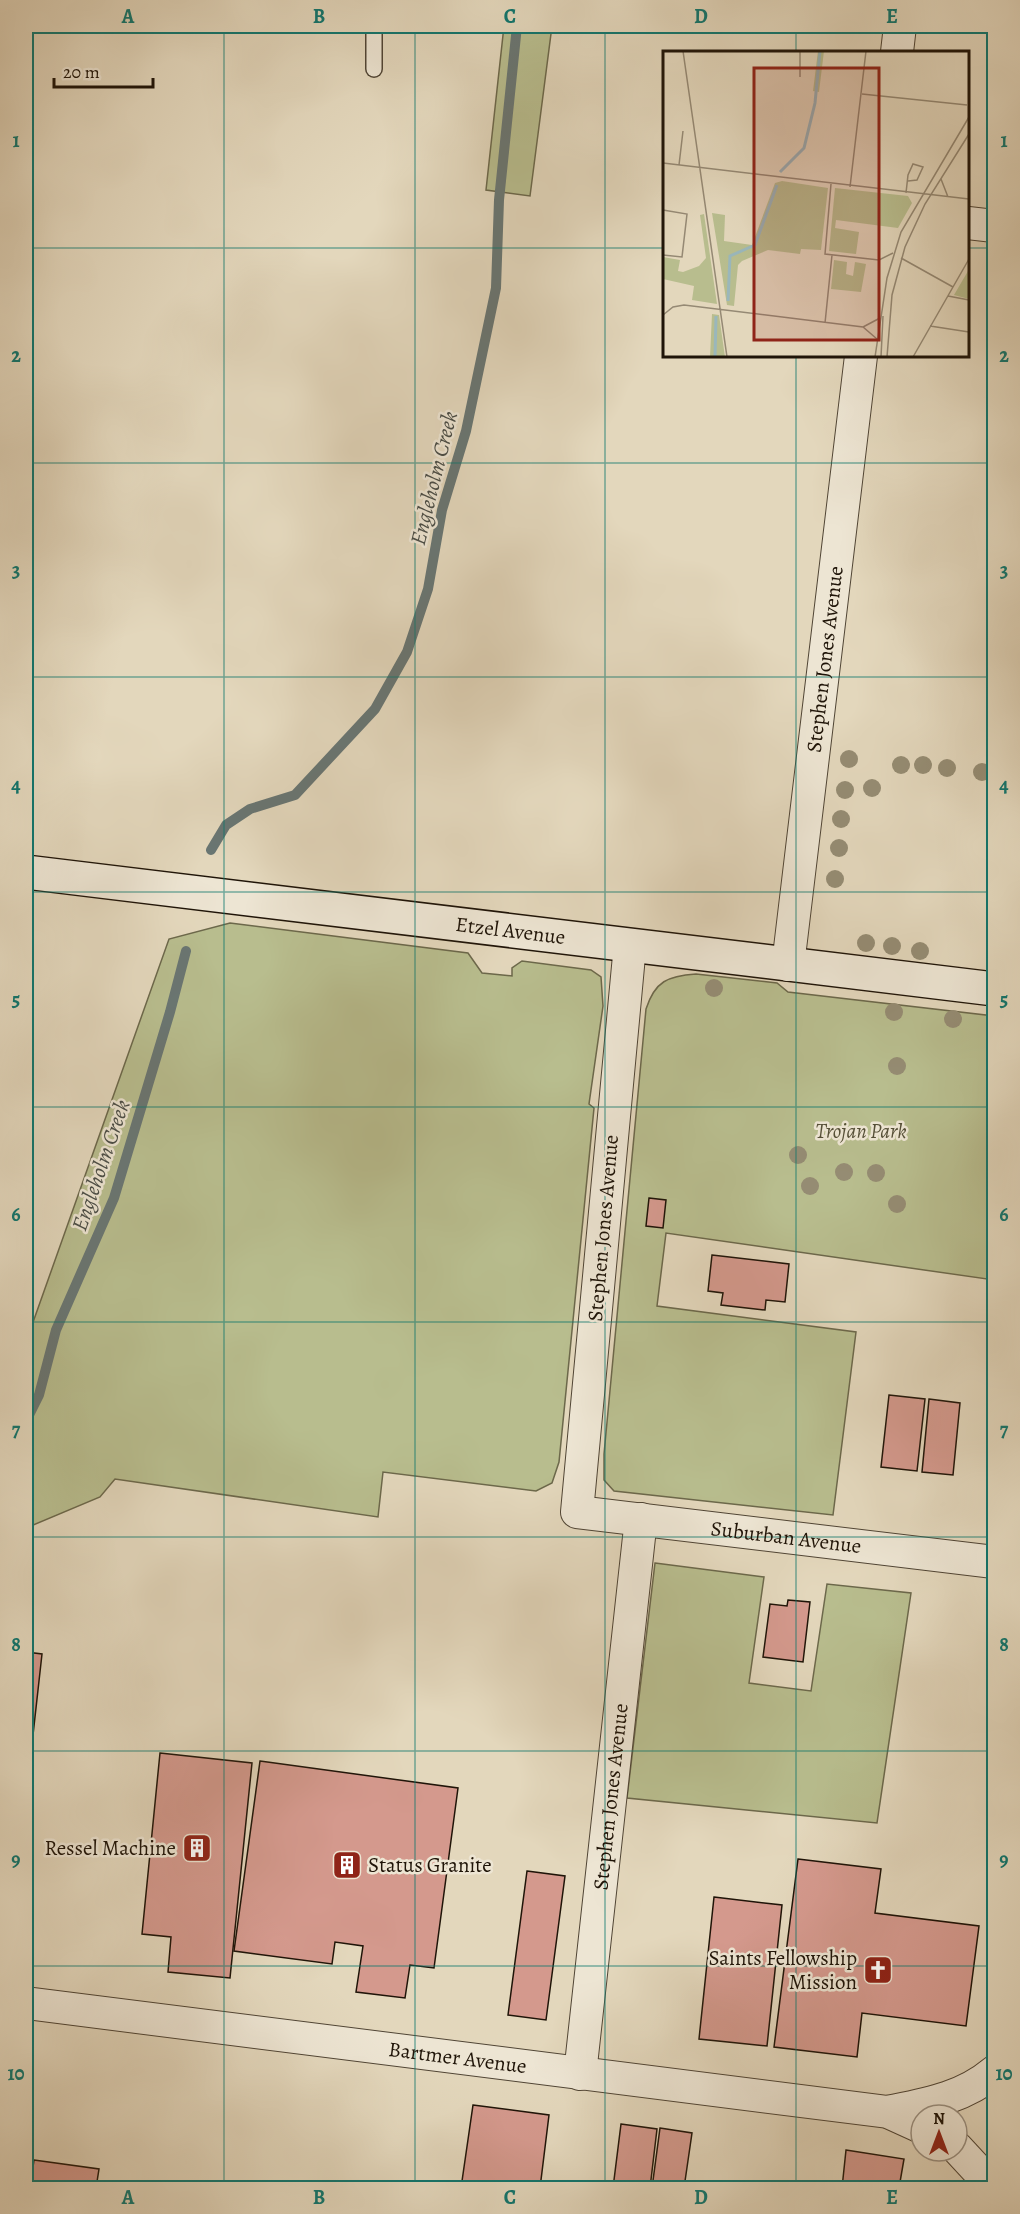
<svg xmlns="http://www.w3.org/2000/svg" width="1020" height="2214" font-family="Alegreya,serif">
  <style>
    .green { fill: #b8bd8e; stroke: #6c684b; stroke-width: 1.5 }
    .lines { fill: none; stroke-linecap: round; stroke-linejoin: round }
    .stream { stroke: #697673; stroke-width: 10 }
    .building { fill: #d4998d; stroke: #1f1408; stroke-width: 1.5 }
    .lane-casing { stroke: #504535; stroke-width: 18 }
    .street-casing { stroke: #504535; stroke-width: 34 }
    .secondary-casing { stroke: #1f1408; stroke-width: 36 }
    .lane { stroke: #ede5d3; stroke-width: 15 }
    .street { stroke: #ede5d3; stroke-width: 32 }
    .secondary { stroke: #ede5d3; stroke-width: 33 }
    .tree { fill: #958c73 }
    .grid { fill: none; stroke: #0f766e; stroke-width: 1.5; stroke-opacity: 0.55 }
    .labels { text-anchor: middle; stroke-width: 5; stroke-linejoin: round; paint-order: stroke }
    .street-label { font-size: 21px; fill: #1f1408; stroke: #ede5d3 }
    .park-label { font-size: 21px; font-style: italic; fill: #554f37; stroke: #ede5d3 }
    .poi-label { font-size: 21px; fill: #1f1408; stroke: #ede5d3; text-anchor: end }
    .water-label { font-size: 22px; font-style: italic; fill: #4a4d47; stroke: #ede5d3 }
    .inset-river { fill: none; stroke: #9ab7bb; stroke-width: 3 }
    .inset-road { fill: none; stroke: #958974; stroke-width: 1.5 }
    .view { fill: #8f2418; fill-opacity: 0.15; stroke: #8f2418; stroke-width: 3 }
    .inset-edge { fill: none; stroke: #1f1408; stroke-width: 3 }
    .neatline { fill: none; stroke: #0f766e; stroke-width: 2 }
    .grid-label { font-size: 20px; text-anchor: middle; font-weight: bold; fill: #0f766e }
  </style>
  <rect width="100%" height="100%" fill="#e3d7bc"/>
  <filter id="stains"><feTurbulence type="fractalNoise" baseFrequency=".00333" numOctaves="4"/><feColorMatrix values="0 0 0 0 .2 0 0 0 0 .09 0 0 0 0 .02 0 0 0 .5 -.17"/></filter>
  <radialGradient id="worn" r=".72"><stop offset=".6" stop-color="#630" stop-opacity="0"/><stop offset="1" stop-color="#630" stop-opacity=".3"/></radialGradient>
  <!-- green -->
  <g class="green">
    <path d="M504,26H552L530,196L486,190Z"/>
    <path d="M230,923L468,953L482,973L512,976V968L522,961L591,970L601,977L603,1006L589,1104L594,1108L559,1462L552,1483L536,1491L383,1472L378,1517L115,1479L100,1497L26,1528V1342L169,939Z"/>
    <path d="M696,974L777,983L788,992L994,1016V1280L666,1233L657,1306L856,1332L833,1515L614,1491L604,1480V1454L646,1009C655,981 668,976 696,974Z"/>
    <path d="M655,1563L764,1577L749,1683L811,1691L827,1584L911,1593L877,1823L627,1798Z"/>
  </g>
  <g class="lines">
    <!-- stream -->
    <g class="stream">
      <path d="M211,850L226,825L250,809L295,795L375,709L407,652L428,589L442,510L466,431L496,288L499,200L517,26"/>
      <path d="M26,1421L39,1395L56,1330L114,1198L170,1012L186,951"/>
    </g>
  </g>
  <!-- building -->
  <g class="building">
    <path d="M649,1198L666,1200L663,1228L646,1226Z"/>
    <path d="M712,1255L789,1264L785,1302L766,1300L765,1310L721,1305L723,1293L708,1291Z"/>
    <path d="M889,1395L925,1399L917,1471L881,1467Z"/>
    <path d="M929,1399L960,1403L953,1475L922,1472Z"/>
    <path d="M788,1600L810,1602L803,1662L763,1657L770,1604L787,1606Z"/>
    <path d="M26,1652L42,1654L26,1798Z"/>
    <path d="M160,1753L252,1763L230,1978L168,1972L171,1937L142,1934Z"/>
    <path d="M260,1761L458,1788L434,1968L410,1965L405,1998L356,1992L363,1946L335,1942L332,1964L234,1951Z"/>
    <path d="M798,1859L881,1869L875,1913L979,1926L966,2026L862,2013L857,2057L774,2047Z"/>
    <path d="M527,1871L565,1876L546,2020L508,2015Z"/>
    <path d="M714,1897L782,1905L767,2046L699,2039Z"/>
    <path d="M473,2105L549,2115L540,2188H461Z"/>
    <path d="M621,2124L657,2129L650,2188H613Z"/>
    <path d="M660,2128L692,2133L684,2188H652Z"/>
    <path d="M846,2150L904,2159L899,2188H842Z"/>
    <path d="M34,2160L99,2169L96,2188H30Z"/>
  </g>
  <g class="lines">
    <!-- lane casing -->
    <g class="lane-casing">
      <path id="lane" d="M374,26V69"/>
    </g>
    <!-- street casing -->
    <g class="street-casing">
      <g id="street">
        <path d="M897,52L900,26"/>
        <path d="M968,223L994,226"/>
        <path id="s1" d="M630,945L577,1512L994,1562"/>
        <path id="s2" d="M788,965L861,356"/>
        <path id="s3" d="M26,2003L888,2112L921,2127"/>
        <path id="s4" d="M580,2074L641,1519"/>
        <path d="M888,2112C927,2104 963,2098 994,2072"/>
        <path d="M957,2148L994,2188"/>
      </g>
    </g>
    <!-- secondary casing -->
    <g class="secondary-casing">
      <g id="secondary">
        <path id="s5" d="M26,872L994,989"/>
      </g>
    </g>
    <!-- lane -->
    <use href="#lane" class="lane"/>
    <!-- street -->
    <use href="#street" class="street"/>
    <!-- secondary -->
    <use href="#secondary" class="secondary"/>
  </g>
  <!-- trees -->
  <g class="tree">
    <circle cx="849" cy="759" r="9"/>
    <circle cx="901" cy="765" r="9"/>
    <circle cx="923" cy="765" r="9"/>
    <circle cx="947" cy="768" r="9"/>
    <circle cx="982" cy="772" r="9"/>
    <circle cx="872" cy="788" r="9"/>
    <circle cx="845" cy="790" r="9"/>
    <circle cx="841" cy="819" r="9"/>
    <circle cx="839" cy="848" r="9"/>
    <circle cx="835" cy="879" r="9"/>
    <circle cx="866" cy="943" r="9"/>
    <circle cx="892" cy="946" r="9"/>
    <circle cx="920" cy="951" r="9"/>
    <circle cx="714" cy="988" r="9"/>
    <circle cx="894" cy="1012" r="9"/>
    <circle cx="953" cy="1019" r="9"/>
    <circle cx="897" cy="1066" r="9"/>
    <circle cx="798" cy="1155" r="9"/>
    <circle cx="844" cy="1172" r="9"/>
    <circle cx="876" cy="1173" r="9"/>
    <circle cx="810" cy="1186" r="9"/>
    <circle cx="897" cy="1204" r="9"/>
  </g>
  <!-- grid -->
  <path class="grid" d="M224,26V2188M415,26V2188M605,26V2188M796,26V52M26,248H664M968,248H994M796,356V2188M26,463H994M26,677H994M26,892H994M26,1107H994M26,1322H994M26,1537H994M26,1751H994M26,1966H994"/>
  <!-- icons -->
  <defs>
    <g id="building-square" transform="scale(1.5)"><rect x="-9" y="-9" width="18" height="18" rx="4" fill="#8f2418" stroke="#ede5d3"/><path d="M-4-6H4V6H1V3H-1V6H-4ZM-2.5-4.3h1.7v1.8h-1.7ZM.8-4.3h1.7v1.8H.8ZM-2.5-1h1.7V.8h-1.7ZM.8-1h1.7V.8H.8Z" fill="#fff"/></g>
    <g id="church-square" transform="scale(1.5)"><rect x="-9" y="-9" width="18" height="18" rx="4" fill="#8f2418" stroke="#ede5d3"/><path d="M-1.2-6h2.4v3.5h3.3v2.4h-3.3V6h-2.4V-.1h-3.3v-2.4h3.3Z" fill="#fff"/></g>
  </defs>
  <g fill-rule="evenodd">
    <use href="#building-square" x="197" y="1848"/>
    <use href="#building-square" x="347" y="1865"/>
    <use href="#church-square" x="878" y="1970"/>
  </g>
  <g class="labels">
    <!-- street labels -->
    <g class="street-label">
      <text dy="7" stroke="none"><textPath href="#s2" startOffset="308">Stephen Jones Avenue</textPath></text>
      <text dy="7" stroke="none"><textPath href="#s5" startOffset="488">Etzel Avenue</textPath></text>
      <text transform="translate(603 1228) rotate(-85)" y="7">Stephen Jones Avenue</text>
      <text dy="7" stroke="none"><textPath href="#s1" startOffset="780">Suburban Avenue</textPath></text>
      <text dy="7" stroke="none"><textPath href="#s4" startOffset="279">Stephen Jones Avenue</textPath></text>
      <text dy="7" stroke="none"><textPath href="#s3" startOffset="435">Bartmer Avenue</textPath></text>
    </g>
    <!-- park labels -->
    <g class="park-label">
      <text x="861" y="1138">Trojan Park</text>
    </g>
    <!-- poi labels -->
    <g class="poi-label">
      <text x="176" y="1855">Ressel Machine</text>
      <text x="368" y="1872" text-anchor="start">Status Granite</text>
      <text x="857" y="1965">Saints Fellowship<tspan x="857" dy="24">Mission</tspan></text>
    </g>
    <!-- water labels -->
    <g class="water-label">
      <text transform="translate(433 478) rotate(-76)" y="8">Engleholm Creek</text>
      <text transform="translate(100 1165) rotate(-71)" y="8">Engleholm Creek</text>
    </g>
  </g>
  <!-- overview -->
  <g transform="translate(663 51)">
    <rect width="306" height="306" fill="#e3d7bc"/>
    <path d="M155,0H161L156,41L150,40ZM119,130L165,137L158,199L138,198L137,203L105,199L79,210L75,214L71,255L64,254L49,162L62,164L61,190L89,194L112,132ZM172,137L245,145L249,152L235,177L173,169L172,177L196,181L193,203L166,200ZM41,163L54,253L29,249L31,235L0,228V206L17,209L15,220L20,221L36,215L43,207L37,164ZM171,209L184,211L183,223L190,225L192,211L203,213L198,241L168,238ZM305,220L306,248L291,244ZM49,263L56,264L62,306H47Z" fill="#b8bd8e"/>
    <path class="inset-river" d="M117,121L141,97L152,52L157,0M65,250L67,205L92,194L114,134M52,306L53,265"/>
    <path class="inset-road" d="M20,0L64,306M137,26V0M199,43L304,54M0,112L306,148M16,114L20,80M278,128L285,146M168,133L162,203L216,209L230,202M187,136L203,0M243,142L245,124L250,113L260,116L254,129L245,130M0,159L24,163L19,206L0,204M238,207L290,236M285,245L306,249M0,264L10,256L21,254L200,276L214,288M162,272L169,204M267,275L306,281M200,276L217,267M212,306L224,227L238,181L306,66M218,306L220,265M224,306L229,244L242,196L262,153L306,83M250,306L306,208"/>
    <path class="view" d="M91,17H216V289H91Z"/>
    <rect width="306" height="306" class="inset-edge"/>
  </g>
  <!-- margin -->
  <rect width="1020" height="2214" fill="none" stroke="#e3d7bc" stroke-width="66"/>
  <!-- north arrow -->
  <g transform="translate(939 2133)"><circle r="28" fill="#ede5d3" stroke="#9b9182" stroke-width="1.5"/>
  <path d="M0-4.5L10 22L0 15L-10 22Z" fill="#8f2418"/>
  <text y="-9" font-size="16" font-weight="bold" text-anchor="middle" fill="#1f1408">N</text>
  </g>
  <!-- scale -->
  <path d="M54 78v9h99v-9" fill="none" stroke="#1f1408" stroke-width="3"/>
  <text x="63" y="78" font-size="18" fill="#1f1408" stroke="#ede5d3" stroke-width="4.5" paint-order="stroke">20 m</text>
  <rect x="33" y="33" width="954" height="2148" class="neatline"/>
  <g class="grid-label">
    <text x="128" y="23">A</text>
    <text x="319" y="23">B</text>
    <text x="510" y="23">C</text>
    <text x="701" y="23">D</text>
    <text x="892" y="23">E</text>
    <text x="16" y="147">1</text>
    <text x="1004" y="147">1</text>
    <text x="16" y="362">2</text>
    <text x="1004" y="362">2</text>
    <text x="16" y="577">3</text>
    <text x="1004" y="577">3</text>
    <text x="16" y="792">4</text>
    <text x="1004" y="792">4</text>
    <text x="16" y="1006">5</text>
    <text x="1004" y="1006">5</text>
    <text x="16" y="1221">6</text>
    <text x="1004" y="1221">6</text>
    <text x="16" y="1436">7</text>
    <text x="1004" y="1436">7</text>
    <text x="16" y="1651">8</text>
    <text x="1004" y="1651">8</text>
    <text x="16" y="1866">9</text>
    <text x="1004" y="1866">9</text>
    <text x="16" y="2080">10</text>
    <text x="1004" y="2080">10</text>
    <text x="128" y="2204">A</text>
    <text x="319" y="2204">B</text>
    <text x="510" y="2204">C</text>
    <text x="701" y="2204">D</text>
    <text x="892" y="2204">E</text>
  </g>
  <rect width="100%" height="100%" filter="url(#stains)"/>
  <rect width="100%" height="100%" fill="url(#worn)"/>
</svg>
